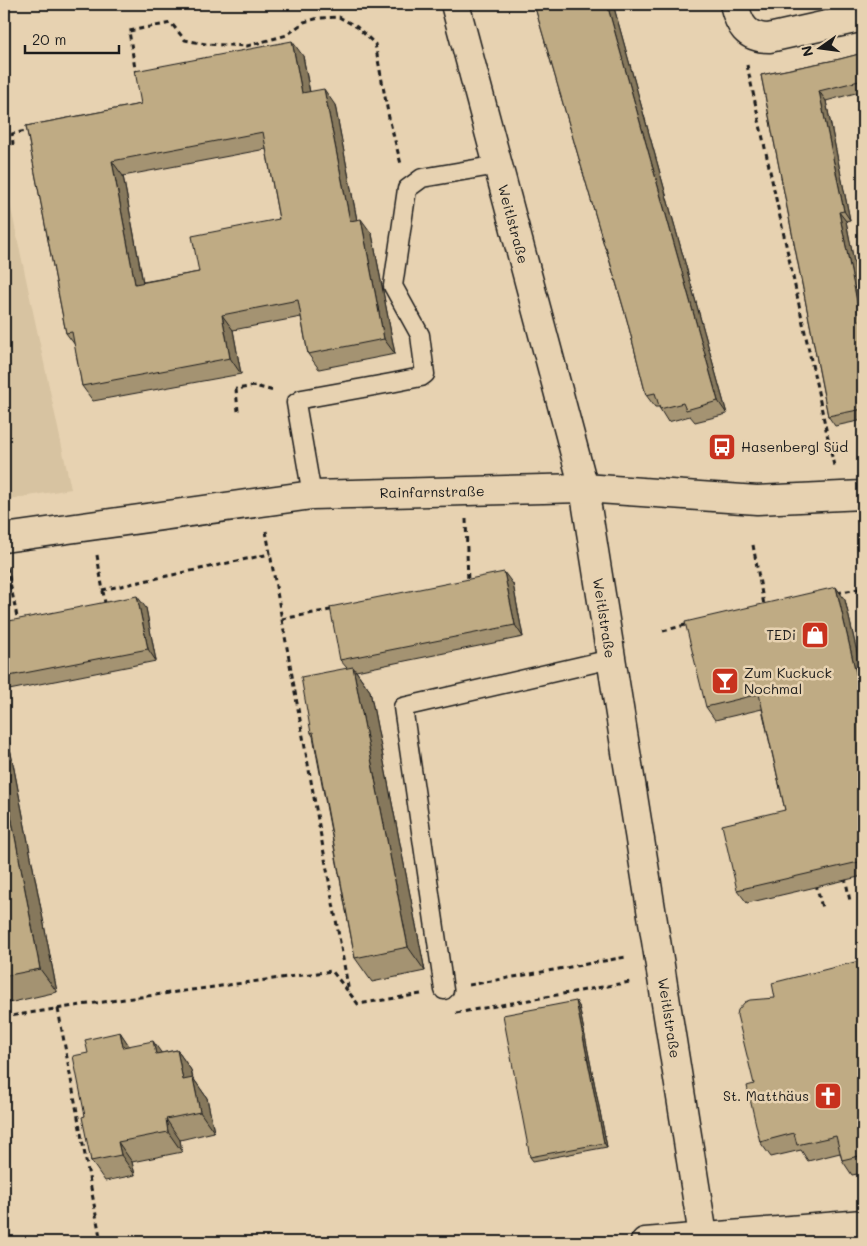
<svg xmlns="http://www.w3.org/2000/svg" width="867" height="1246" font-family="Mali,sans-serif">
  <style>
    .built { fill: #d7c3a1 }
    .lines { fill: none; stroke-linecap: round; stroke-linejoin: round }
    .lane-casing { stroke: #1c1c1c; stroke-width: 21 }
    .street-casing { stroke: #1c1c1c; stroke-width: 31 }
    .path { stroke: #1c1c1c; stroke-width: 3; stroke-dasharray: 5 4; stroke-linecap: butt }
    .lane { stroke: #e7d2b1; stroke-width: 18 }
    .street { stroke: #e7d2b1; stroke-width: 28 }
    .wall { fill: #a49372; stroke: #1c1c1c; fill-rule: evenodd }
    .shaded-wall { fill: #86785c; stroke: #1c1c1c }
    .building { fill: #bfab84; stroke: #1c1c1c; fill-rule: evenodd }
    .labels { text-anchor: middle; stroke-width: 5; stroke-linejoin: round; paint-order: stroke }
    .street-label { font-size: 14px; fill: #1c1c1c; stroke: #e7d2b1 }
    .poi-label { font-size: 14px; fill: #1c1c1c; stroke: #e7d2b1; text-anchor: start }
  </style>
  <rect width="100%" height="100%" fill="#e7d2b1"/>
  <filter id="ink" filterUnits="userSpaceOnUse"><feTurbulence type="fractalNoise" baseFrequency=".02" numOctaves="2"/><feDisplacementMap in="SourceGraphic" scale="10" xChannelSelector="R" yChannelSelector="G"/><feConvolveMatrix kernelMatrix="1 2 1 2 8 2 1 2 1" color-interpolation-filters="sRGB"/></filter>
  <g filter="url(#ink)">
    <!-- built -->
    <path class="built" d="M4,176L71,489L4,500Z"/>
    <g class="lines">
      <!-- lane casing -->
      <g class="lane-casing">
        <g id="lane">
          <path d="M312,495L296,403L302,399L391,383L421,377L425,374L420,335L393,286L407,189L422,178L498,165"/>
          <path d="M444,990L403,707L611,659"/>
        </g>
      </g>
      <!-- street casing -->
      <g class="street-casing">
        <g id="street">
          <path d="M455,4L584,488L704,1242"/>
          <path d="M734,4C739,25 746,38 769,38L863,17"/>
          <path d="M4,538L312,495L584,488L757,500L863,495"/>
          <path d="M645,1242L863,1224"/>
        </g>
      </g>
      <!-- path -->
      <g class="path">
        <path d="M747,65L834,466"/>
        <path d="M136,75L129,31L171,23L185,40L206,44L247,46L287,35L304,22L319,18L339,17L357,27L375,44L389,118L401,164"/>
        <path d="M13,145L12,134L30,130"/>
        <path d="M238,411L236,389L255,386L274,391"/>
        <path d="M466,519L468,583"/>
        <path d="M266,531L349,992"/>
        <path d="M753,545L764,605"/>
        <path d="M97,555L105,603L103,604"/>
        <path d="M7,567L18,622"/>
        <path d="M102,590L270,554"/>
        <path d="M837,593L863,588"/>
        <path d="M282,619L335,609"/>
        <path d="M663,631L689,624"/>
        <path d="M845,877L850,901"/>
        <path d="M816,884L822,908"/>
        <path d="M469,985L626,957"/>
        <path d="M58,1009L101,1242"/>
        <path d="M456,1013L630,982"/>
        <path d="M4,1017L81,1005L332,971L358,1004L421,994"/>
      </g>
      <!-- lane -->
      <use href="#lane" class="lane"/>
      <!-- street -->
      <use href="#street" class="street"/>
    </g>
    <!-- wall -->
    <g class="wall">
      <path d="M534,4H613L727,414L695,422L690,416L668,422L660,409L659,407H655L646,395L627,320L607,252L605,248Z"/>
      <path d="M863,53V91L826,101L850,220L846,221L863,308V420L835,426L828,416L761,75L840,59Z"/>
      <path d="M303,56L310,92L335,105L357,220L372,234L395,354L319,369L308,354L301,317L233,330L241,374L93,401L82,386L75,345L66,333L26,126L141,104ZM266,149L279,219L199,272L143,282L123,176Z"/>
      <path d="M513,584L523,637L356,671L370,691L425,971L372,982L355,958L313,736L311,733L347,668L340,660Z"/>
      <path d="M845,600L863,678V876L747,903L737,890L785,810L762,709L715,720L706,707Z"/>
      <path d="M146,608L156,661L4,691V622Z"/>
      <path d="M4,717L57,992L4,1004Z"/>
      <path d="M863,960V1173L852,1175L842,1160L840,1153L808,1161L801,1150L771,1157L760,1142L754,1084L775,998Z"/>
      <path d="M579,1006L607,1147L533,1161L530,1157Z"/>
      <path d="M120,1032L129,1046L161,1053L177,1050L191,1070L193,1078L207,1098L214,1132L180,1140L182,1152L132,1162L135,1175L105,1181L91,1161L85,1116L88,1053Z"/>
    </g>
    <!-- shaded-wall -->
    <g class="shaded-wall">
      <path d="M607,4H613L727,414L718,401Z"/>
      <path d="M292,41L303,56L313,109L302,93Z"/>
      <path d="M324,89L335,105L360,236L350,221Z"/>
      <path d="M819,91L826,101L850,220L844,211Z"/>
      <path d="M112,161L123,176L146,299L135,284Z"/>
      <path d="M839,212L846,221L863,308V331Z"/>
      <path d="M361,219L372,234L395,354L384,339Z"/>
      <path d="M222,315L233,330L241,374L230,358Z"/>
      <path d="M504,572L513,584L523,637L515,625Z"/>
      <path d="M836,587L845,600L863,678V698L861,695Z"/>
      <path d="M137,596L146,608L156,661L148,649Z"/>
      <path d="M353,667L370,691L425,971L408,947Z"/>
      <path d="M4,717L57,992L40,969L4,779Z"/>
      <path d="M576,1001L579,1006L607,1147L604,1143Z"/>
      <path d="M120,1032L134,1053L123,1047Z"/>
      <path d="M153,1041L167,1061L156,1054Z"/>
      <path d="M177,1050L191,1070L197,1101L183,1080Z"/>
      <path d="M193,1078L207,1098L214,1132L200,1112Z"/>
      <path d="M166,1119L180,1140L182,1152L168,1132Z"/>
      <path d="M118,1142L132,1162L135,1175L121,1155Z"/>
    </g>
    <!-- building -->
    <g class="building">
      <path d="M534,4H607L718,401L686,410L683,403L660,409L655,393L646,395L627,320L606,248H605Z"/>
      <path d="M292,41L302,93L324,89L350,221L361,219L384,339L308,354L298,300L222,315L230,358L82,386L72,332L66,333L26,126L141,104L135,71ZM263,132L279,219L192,236L199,272L135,284L112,161Z"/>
      <path d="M863,53V80L819,91L844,211L839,212L863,331V409L828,416L761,75L840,59Z"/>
      <path d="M504,572L515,625L340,660L330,607Z"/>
      <path d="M836,587L861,695H863V861L737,890L722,825L785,810L759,694L706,707L685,622Z"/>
      <path d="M137,596L148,649L4,677V622Z"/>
      <path d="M353,667L408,947L355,958L313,732L311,733L301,677Z"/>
      <path d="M4,779L40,969L4,976Z"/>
      <path d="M863,960V1155L842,1160L836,1136L797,1145L794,1133L760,1142L747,1086L754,1084L737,1015L738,1010L745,1002L750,1000L775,998L772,983Z"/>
      <path d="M576,1001L604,1143L530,1157L503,1015Z"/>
      <path d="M120,1032L123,1047L153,1041L156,1054L177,1050L183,1080L193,1078L200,1112L166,1119L168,1132L118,1142L121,1155L91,1161L82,1117L85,1116L73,1056L88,1053L85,1040Z"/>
    </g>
  </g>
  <!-- icons -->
  <defs>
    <g id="bus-square" transform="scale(1.4375)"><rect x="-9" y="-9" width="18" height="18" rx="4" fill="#c8321e" stroke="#e7d2b1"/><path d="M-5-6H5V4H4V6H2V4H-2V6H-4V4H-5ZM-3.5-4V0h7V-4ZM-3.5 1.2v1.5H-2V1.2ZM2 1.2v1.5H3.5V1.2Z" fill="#fff"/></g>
    <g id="shop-square" transform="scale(1.4375)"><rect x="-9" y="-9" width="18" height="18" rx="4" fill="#c8321e" stroke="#e7d2b1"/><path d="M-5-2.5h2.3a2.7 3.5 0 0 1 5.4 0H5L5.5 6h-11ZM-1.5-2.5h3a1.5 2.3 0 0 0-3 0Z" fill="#fff"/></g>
    <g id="bar-square" transform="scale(1.4375)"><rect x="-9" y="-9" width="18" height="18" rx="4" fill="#c8321e" stroke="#e7d2b1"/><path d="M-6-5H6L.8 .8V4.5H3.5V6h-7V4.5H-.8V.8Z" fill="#fff"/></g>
    <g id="church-square" transform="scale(1.4375)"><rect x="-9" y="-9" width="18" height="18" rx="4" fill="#c8321e" stroke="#e7d2b1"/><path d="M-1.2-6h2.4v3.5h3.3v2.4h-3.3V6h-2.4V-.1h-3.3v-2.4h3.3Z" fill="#fff"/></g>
  </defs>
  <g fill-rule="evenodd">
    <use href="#bus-square" x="722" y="447"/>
    <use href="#shop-square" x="815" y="635"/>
    <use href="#bar-square" x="725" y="681"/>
    <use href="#church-square" x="828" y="1096"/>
  </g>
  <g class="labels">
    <!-- street labels -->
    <g class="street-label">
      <text transform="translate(513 224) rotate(75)" y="5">Weitlstraße</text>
      <text transform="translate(432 492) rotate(-1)" y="5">Rainfarnstraße</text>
      <text transform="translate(604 618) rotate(81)" y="5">Weitlstraße</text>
      <text transform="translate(669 1018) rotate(81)" y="5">Weitlstraße</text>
    </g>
    <!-- poi labels -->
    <g class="poi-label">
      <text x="741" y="452">Hasenbergl Süd</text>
      <text x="796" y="640" text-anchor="end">TEDi</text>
      <text x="744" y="678">Zum Kuckuck<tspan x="744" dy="16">Nochmal</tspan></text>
      <text x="809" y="1101" text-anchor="end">St. Matthäus</text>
    </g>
  </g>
  <!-- margin -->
  <rect width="867" height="1246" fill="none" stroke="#e7d2b1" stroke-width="20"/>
  <rect x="10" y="10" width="847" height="1226" fill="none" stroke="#1c1c1c" stroke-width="2" filter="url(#ink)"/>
  <!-- north arrow -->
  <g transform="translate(820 48) rotate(256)" stroke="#e7d2b1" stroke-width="4" paint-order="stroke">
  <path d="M0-4L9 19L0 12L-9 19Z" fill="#1c1c1c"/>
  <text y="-8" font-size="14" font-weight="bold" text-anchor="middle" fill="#1c1c1c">N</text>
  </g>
  <!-- scale -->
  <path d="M25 45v8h94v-8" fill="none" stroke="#1c1c1c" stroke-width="2.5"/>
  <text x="32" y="45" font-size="15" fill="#1c1c1c" stroke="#e7d2b1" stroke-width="4" paint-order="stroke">20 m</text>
</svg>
